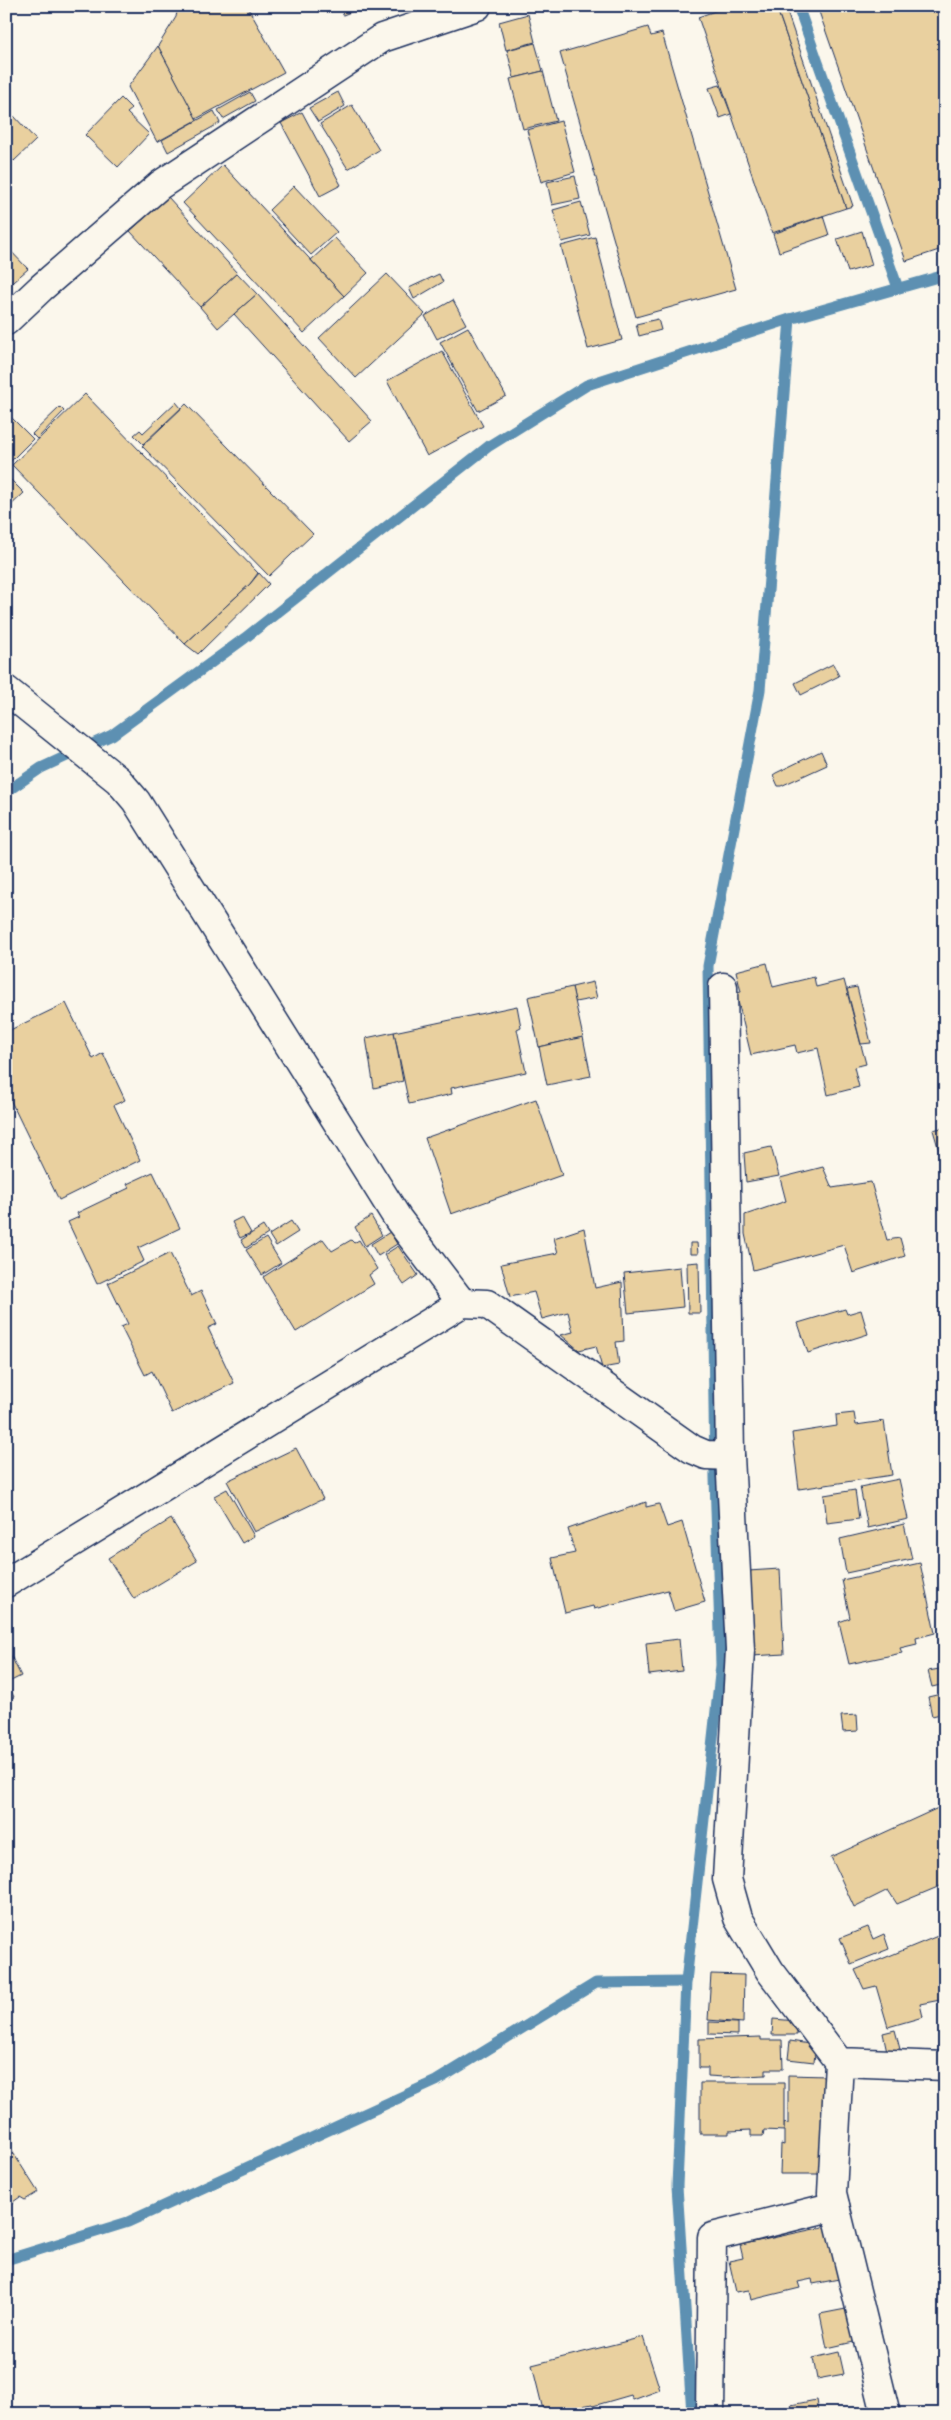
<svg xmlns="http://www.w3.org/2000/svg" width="951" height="2420" font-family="Kalam,sans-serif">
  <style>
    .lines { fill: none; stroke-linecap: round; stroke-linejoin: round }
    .stream { stroke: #5d90b2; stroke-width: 11 }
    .building { fill: #e9d09f; stroke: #1b2f5e }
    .street-casing { stroke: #1b2f5e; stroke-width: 31 }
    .street { stroke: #fbf7ec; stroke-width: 28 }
  </style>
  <rect width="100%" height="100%" fill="#fbf7ec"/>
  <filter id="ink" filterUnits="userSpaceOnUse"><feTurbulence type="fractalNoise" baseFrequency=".02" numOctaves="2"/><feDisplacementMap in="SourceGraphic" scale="10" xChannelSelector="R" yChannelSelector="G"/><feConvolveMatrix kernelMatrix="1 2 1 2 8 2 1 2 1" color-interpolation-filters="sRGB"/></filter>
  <g filter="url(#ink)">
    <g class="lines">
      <!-- stream -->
      <g class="stream">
        <path d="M798,6L898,288"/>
        <path d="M6,792L41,768L112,735L245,638L489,446L587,385L790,319L945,275"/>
        <path d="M6,2260L128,2222L436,2081L596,1983L686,1982"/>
        <path d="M692,2414L677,2186L686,1982L721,1665L715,1478L708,966L760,690L790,319"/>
      </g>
    </g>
    <!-- building -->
    <g class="building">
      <path d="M178,6H247L284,72L196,119L158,46L176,17Z"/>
      <path d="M340,6H366L343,15Z"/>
      <path d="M729,6H776L846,208L772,233L698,17Z"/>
      <path d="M776,6H785L853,206L846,208Z"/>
      <path d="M817,6H945V248L906,261Z"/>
      <path d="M528,14L535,42L506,50L499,22Z"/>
      <path d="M648,27L651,36L662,33L736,289L636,317L560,53Z"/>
      <path d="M535,43L543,71L514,78L507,50Z"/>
      <path d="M158,46L197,120L157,142L128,87Z"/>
      <path d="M543,71L556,121L523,129L510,79Z"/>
      <path d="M720,85L731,114L720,118L709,88Z"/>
      <path d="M250,92L255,101L223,119L218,110Z"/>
      <path d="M338,92L345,106L318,122L309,108Z"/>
      <path d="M121,98L132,109L127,113L149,134L118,167L85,135Z"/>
      <path d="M352,105L379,150L348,169L320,124Z"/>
      <path d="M214,111L220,123L168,152L162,140Z"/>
      <path d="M302,112L341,185L320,196L281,123Z"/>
      <path d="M14,116L36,140L14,161L6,153V123Z"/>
      <path d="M561,121L575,172L541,182L527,130Z"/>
      <path d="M223,165L344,296L304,333L183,203Z"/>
      <path d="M575,176L580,199L552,205L547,182Z"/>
      <path d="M294,186L337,232L311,255L269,210Z"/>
      <path d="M168,197L237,273L200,307L130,231Z"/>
      <path d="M581,202L590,235L562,242L553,210Z"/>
      <path d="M823,216L829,235L779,252L773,234Z"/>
      <path d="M862,231L872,265L848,272L837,239Z"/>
      <path d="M595,237L622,340L588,349L561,246Z"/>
      <path d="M335,238L368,273L344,296L311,260Z"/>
      <path d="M6,246L28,269L6,288Z"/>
      <path d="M237,273L257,294L218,328L200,307Z"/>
      <path d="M387,274L425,314L356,378L319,338Z"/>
      <path d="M439,274L443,282L414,299L409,288Z"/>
      <path d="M257,294L372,421L349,441L234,314Z"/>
      <path d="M453,300L466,324L437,339L425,316Z"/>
      <path d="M658,319L661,330L639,336L636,324Z"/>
      <path d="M468,327L506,396L478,411L440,342Z"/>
      <path d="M442,351L483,426L427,456L387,381Z"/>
      <path d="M85,394L258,573L250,584L185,644L12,465Z"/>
      <path d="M176,402L181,408L143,444L134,435L140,430L143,433Z"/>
      <path d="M186,404L313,534L269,576L142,446Z"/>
      <path d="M60,407L64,411L37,439L32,434Z"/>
      <path d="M6,412L33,439L8,464L6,462Z"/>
      <path d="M6,475L24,493L6,510Z"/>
      <path d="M259,573L269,584L198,654L185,644L250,584Z"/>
      <path d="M833,664L839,676L801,695L795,683Z"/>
      <path d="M821,751L827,765L781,786H778L773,775L776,773Z"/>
      <path d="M767,963L773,987L814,977L816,987L844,980L866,1064L854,1067L859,1087L828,1095L818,1048L797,1053L795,1045L751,1055L736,993L741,992L736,971Z"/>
      <path d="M593,982L597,998L575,1002L572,987Z"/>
      <path d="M572,987L583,1037L539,1047L528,997Z"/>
      <path d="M857,987L871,1043L861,1044L847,989Z"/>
      <path d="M66,1003L93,1059L103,1053L125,1100L114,1105L140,1160L59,1200L6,1091V1032Z"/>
      <path d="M517,1006L521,1027L517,1029L526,1072L451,1088L452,1094L409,1104L394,1032Z"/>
      <path d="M394,1032L403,1081L374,1088L366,1038Z"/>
      <path d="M583,1037L591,1076L547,1085L539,1047Z"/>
      <path d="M536,1099L562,1175L451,1214L425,1138Z"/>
      <path d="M945,1127V1171L933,1130Z"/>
      <path d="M771,1147L779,1176L746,1182L744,1153Z"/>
      <path d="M823,1167L832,1188L871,1182L887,1240L900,1238L905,1256L853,1273L844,1245L753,1270L745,1234V1215L786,1201L780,1178Z"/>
      <path d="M153,1172L180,1228L138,1248L144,1261L97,1284L68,1222L79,1217L77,1213L129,1188L127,1184Z"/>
      <path d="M371,1216L382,1235L365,1246L355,1227Z"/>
      <path d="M242,1217L251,1233L240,1238L232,1222Z"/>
      <path d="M291,1221L298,1232L276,1246L269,1235Z"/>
      <path d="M263,1226L268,1234L246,1248L241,1240Z"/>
      <path d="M584,1228L595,1288L622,1282L624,1341L616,1342L619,1365L602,1368L596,1346L579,1350L561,1335L573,1332L568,1312L542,1319L534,1292L510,1297L501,1264L558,1253L554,1238Z"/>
      <path d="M390,1232L397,1244L378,1256L371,1244Z"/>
      <path d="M266,1238L281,1263L262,1275L246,1250Z"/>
      <path d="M323,1239L332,1251L351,1240L354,1243L359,1240L377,1269L369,1275L374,1284L296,1332L263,1277Z"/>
      <path d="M690,1243H697L698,1254H690Z"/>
      <path d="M398,1246L418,1275L404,1285L384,1255Z"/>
      <path d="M170,1253L191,1296L201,1291L217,1324L208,1328L234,1383L172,1413L152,1371L145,1375L121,1327L128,1324L108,1283Z"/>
      <path d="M699,1262L700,1313H688L687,1263Z"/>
      <path d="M680,1267L683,1307L628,1313L624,1273Z"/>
      <path d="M845,1309L847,1314L861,1310L868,1334L808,1353L798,1323Z"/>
      <path d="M854,1413L856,1425L884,1421L892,1475L799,1489L792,1433L837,1426L836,1415Z"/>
      <path d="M296,1448L323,1499L254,1532L227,1481Z"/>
      <path d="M899,1479L908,1519L868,1528L860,1487Z"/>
      <path d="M227,1489L254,1536L242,1543L214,1496Z"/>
      <path d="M855,1490L859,1519L827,1523L824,1495Z"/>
      <path d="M646,1502V1507L659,1504L667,1527L682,1522L705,1602L674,1611L668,1590L594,1609L593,1606L565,1613L552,1558L575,1553L568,1529Z"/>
      <path d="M171,1519L197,1561L134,1599L108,1558Z"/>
      <path d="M904,1524L912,1559L846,1573L840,1539Z"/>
      <path d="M920,1563L935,1633L916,1638L917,1644L900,1648L902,1653L849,1664L839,1622L850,1618L842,1580Z"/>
      <path d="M780,1569L784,1654L752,1656L748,1571Z"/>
      <path d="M679,1639L682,1671L649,1675L646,1643Z"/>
      <path d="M6,1646L21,1676L7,1683L14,1697L6,1700Z"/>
      <path d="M945,1668V1684L932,1687L928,1671Z"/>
      <path d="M945,1693V1713L932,1716L928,1697Z"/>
      <path d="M857,1715L858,1731L843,1732L841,1716Z"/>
      <path d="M938,1808L945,1823V1884L897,1904L888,1890L854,1907L831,1857Z"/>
      <path d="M868,1927L873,1939L884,1934L889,1949L851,1964L840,1938Z"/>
      <path d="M945,1933V1999L920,2004L923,2017L888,2027L876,1986L864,1989L855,1970Z"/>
      <path d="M711,1974L744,1975L743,2023L708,2020Z"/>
      <path d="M773,2019L797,2021V2035H772Z"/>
      <path d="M709,2022L738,2023V2035L709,2034Z"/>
      <path d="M895,2030L901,2053L888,2056L883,2033Z"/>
      <path d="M761,2037V2040H782L783,2069H766V2075L724,2077L708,2076V2068H699V2039Z"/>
      <path d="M790,2041L816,2045L814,2062L788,2059Z"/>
      <path d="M788,2075L827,2076L821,2174H780L781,2144L784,2145V2123L788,2124Z"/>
      <path d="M700,2083H784V2131L764,2130L763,2136H751V2130L729,2131V2134H700Z"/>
      <path d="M12,2151L38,2192L25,2200L20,2197L6,2207V2154Z"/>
      <path d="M828,2226L839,2279L813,2284L812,2279L798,2282L800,2288L751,2300L749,2290L736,2292L729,2261L743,2258L740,2245Z"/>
      <path d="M851,2308L858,2341L827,2348L820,2314Z"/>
      <path d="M643,2337L660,2390L633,2400L631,2395L593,2406L592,2404L582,2406L583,2411L570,2414H544L532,2365Z"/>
      <path d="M839,2352L844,2374L817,2379L813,2358Z"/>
      <path d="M816,2400L818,2412L793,2414L791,2405Z"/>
      <path d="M786,2407L787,2414L754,2413Z"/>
    </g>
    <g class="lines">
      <!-- street casing -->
      <g class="street-casing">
        <g id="street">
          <path d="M6,321L41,288L160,185L382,38L477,6"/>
          <path d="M6,690L118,780L136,801L398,1219L462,1303"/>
          <path d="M723,987L730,1456"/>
          <path d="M6,1583L462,1303L487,1304L692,1449L706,1455L730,1456L740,1650L727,1879L738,1918L770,1971L839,2062L945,2066"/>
          <path d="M839,2062L832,2193L886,2414"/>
          <path d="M710,2414L712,2237L835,2206"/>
        </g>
      </g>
      <!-- street -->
      <use href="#street" class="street"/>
    </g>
  </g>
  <!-- margin -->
  <rect width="951" height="2420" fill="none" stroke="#fbf7ec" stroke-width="25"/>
  <rect x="12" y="12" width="926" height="2395" fill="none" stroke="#1b2f5e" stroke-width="2" filter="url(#ink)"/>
</svg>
